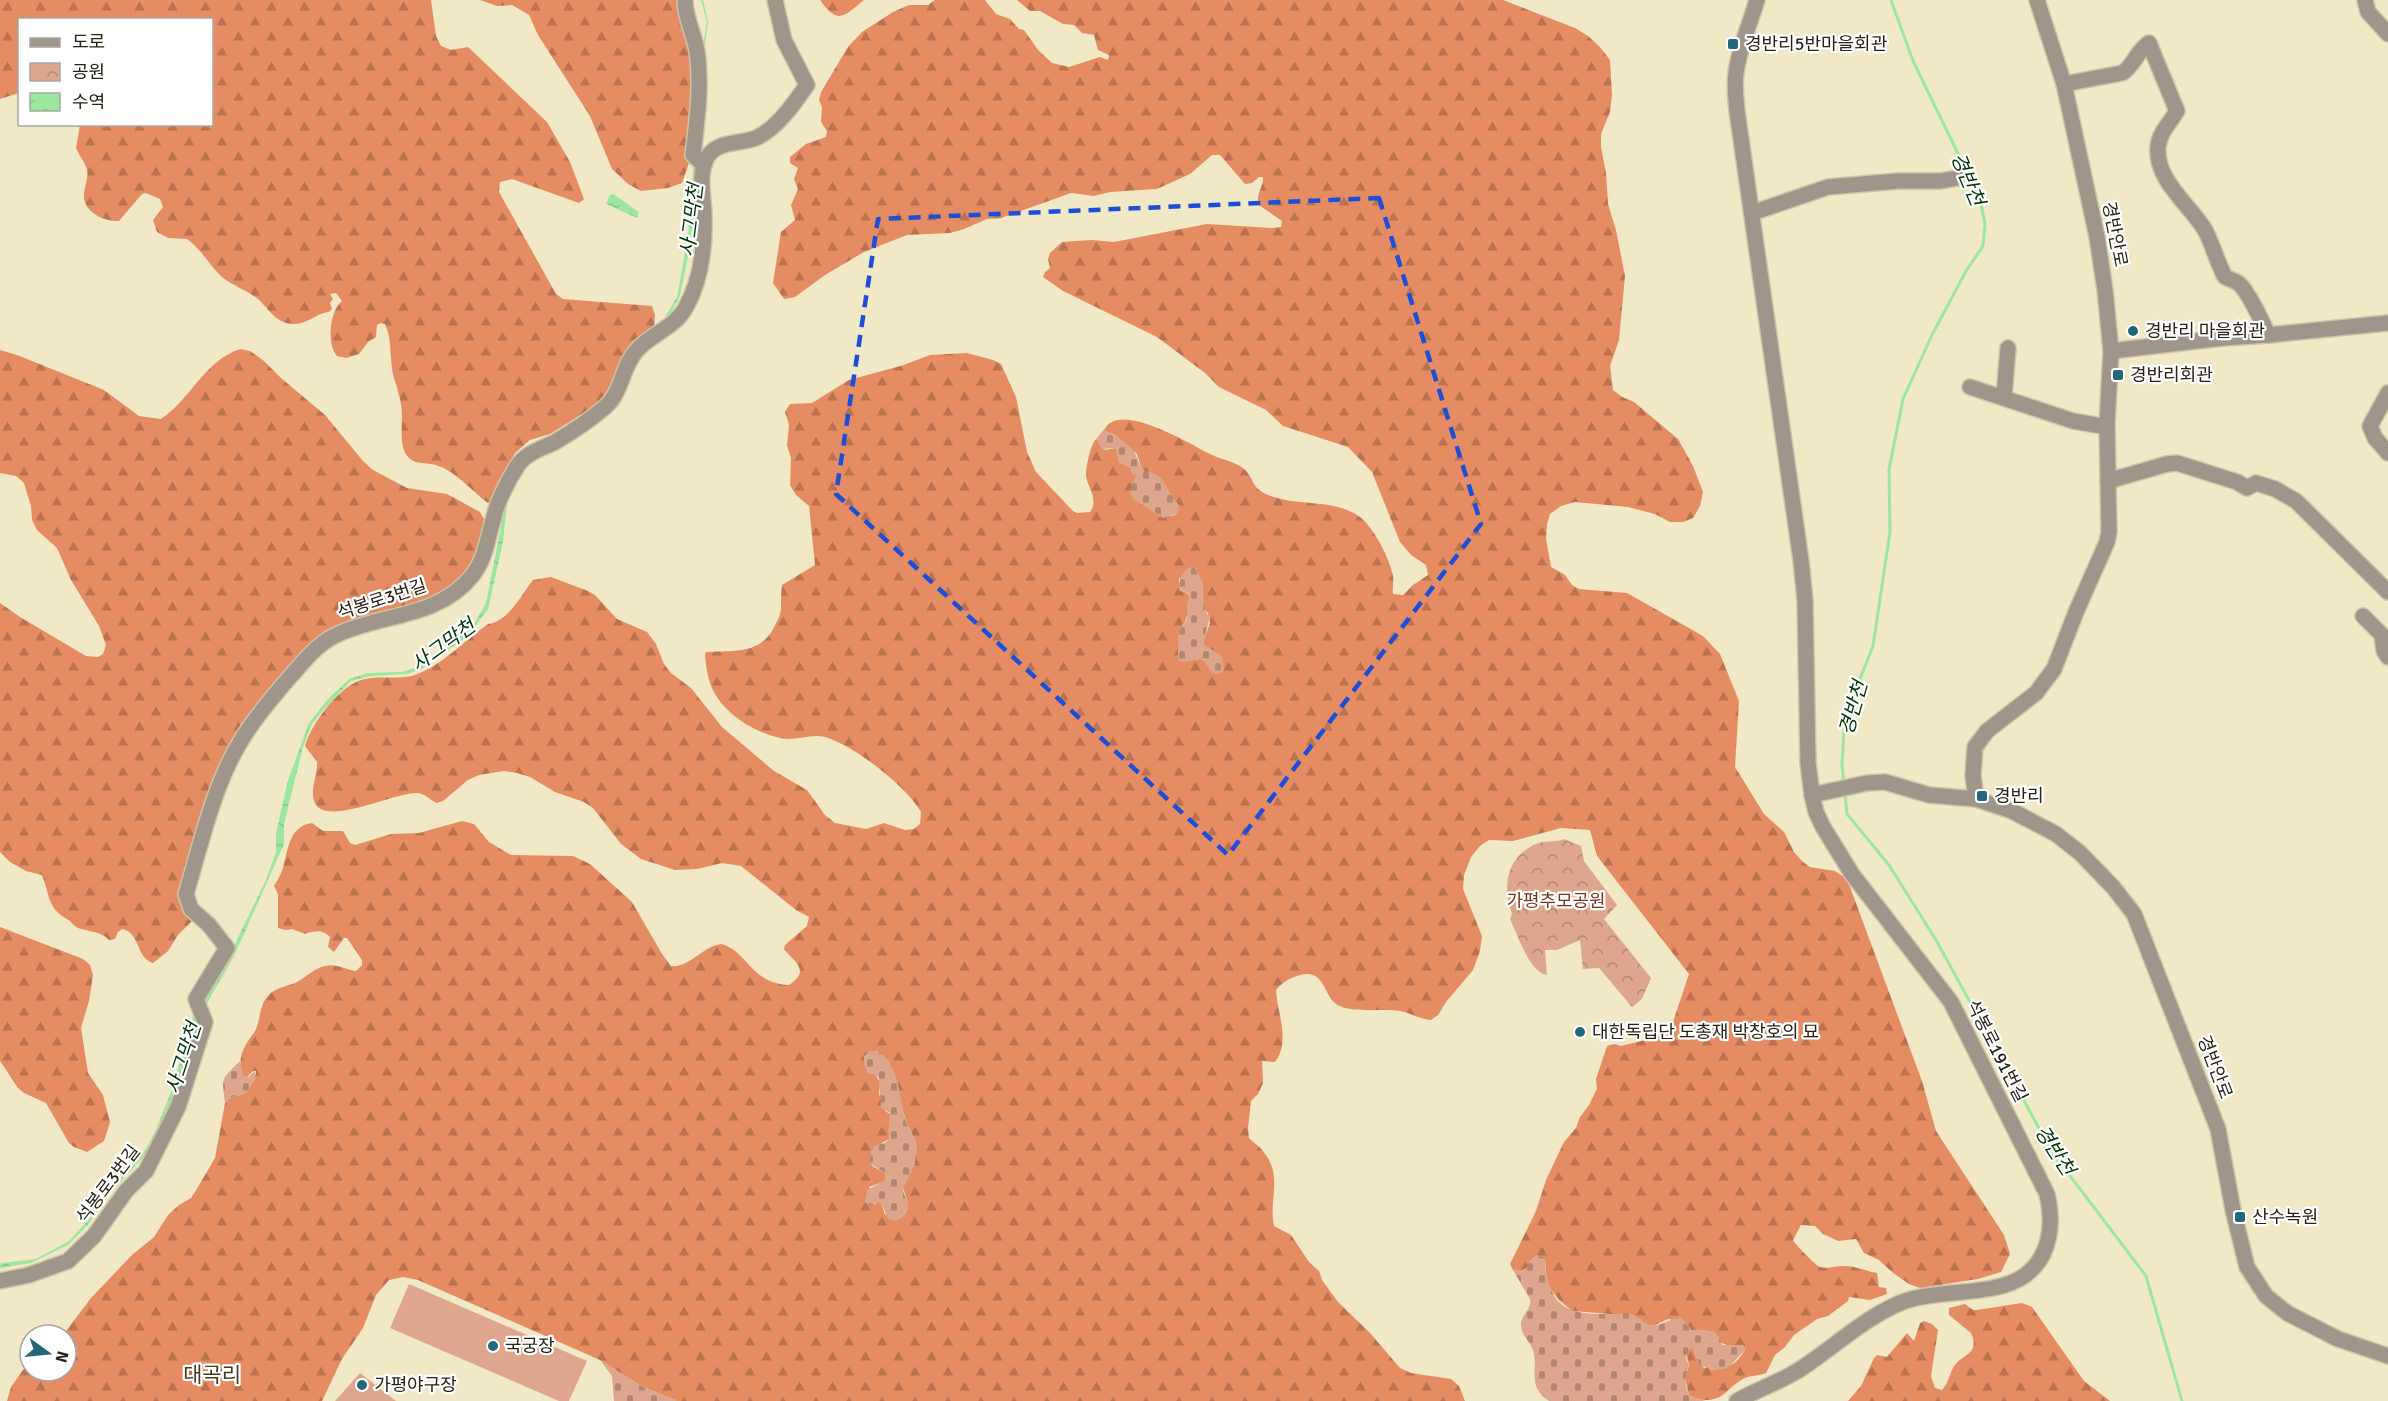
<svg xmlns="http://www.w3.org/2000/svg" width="2388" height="1401" font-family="Signika,'Noto Sans KR',sans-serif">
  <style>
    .forest { fill: url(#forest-firs); fill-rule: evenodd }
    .cemetery { fill: url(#cemetery-stones) }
    .park { fill: url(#park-crowns) }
    .pitch { fill: #dda68d }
    .water { fill: url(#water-ripples) }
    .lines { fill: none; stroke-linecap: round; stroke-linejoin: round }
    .stream { stroke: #9be79e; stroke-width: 3 }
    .minor-casing { stroke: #cdc5a6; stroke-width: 18 }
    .minor { stroke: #a0958a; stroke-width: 15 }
    .marked { fill: none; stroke: #1d4ed8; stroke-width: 4.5; stroke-dasharray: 12 8; stroke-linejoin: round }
    .poi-dot { fill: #25677a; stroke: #fff; stroke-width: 2 }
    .labels { text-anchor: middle; stroke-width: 4.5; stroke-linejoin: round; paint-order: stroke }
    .poi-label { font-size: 18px; fill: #272417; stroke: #fff; text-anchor: start }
    .street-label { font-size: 18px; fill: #272417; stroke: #fff }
    .park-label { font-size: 18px; fill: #75391d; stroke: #fff }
    .water-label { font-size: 20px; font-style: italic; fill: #003608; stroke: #fff }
    .quarter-label { font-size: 21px; fill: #433b1e; stroke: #fff }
  </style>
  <defs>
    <pattern id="forest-firs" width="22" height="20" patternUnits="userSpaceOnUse" patternTransform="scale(1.5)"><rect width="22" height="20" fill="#e68c63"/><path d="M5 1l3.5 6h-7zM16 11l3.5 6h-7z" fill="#ba7251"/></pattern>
    <pattern id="cemetery-stones" width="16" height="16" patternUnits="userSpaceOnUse" patternTransform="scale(1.5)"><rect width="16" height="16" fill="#dda68d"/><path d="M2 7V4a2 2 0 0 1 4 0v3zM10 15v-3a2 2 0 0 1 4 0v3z" fill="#b38772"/></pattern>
    <pattern id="park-crowns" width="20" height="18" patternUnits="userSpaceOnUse" patternTransform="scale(1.5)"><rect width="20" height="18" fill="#dda68d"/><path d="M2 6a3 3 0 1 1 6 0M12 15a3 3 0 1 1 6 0" fill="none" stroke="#b38772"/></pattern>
    <pattern id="water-ripples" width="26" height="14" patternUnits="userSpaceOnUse" patternTransform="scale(1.5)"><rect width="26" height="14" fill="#9be79e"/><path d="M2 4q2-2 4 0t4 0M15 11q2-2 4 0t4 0" fill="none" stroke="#86c687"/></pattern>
  </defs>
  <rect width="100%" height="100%" fill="#f1e8c6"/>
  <!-- forest -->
  <g class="forest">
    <path d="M0,0H431L436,36L441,46L451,50L468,47L547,122L570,162L584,199L579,203L512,179L500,182L499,192L556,294L563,299L652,306L655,315L654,327L628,349L611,391L600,403L550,434L530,440L515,453L492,500L488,503C470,490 457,472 436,465C427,462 416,465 409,458C397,447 404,420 401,404C399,395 397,386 394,378C389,362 393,341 385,324L380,323L377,325L376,337L368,342L359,354L346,358L337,356C326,344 330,310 342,301L336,293L330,294L333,299L330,303L332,309L329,312C317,313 307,324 295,324C276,324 270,310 258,299C247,290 233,286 222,277C209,265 201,249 187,239L168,238L157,232L153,220L163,207L160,199L146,193L142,194L119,221C106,222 87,214 84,199C83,189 89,179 87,170C85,161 79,156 76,148L80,125L212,124V20H20L19,93L0,99Z"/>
    <path d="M480,0H682L694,49L690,160L682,183L668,188L641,191L628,184L612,169L590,116L538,35L529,15L512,5L497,6Z"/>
    <path d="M820,0H864C843,17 838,25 820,0Z"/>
    <path d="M935,0H985L996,14L1010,19L1019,29L1024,30L1038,50L1052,63L1069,67L1100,57L1108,60L1109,55L1098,50L1094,35L1082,33L1074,25L1063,24L1040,11H1030L1017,0H1503L1575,28L1588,36L1600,47L1610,60L1612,95L1610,112L1601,134V147L1606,173L1608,204L1616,230L1625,276L1619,340L1610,366L1613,390L1622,397L1634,402L1678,439L1693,466L1703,492L1700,506L1693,518L1683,522H1670L1655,514L1628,507L1575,502L1561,506L1550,514L1547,524L1546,539L1551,567L1565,575L1572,585L1579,589L1627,593L1703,636L1720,654L1739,701L1735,767L1764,814L1784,832L1794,852L1803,862L1810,867L1835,871L1847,879L1922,1081L1936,1131L2004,1235L2010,1254L2001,1272L1978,1279L1920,1288L1909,1284L1893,1273L1879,1260L1864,1253L1856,1239L1838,1241L1823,1234L1815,1226L1801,1225L1793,1240C1794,1243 1816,1266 1820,1267C1827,1269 1836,1266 1844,1266C1855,1266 1866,1271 1877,1273L1879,1287L1886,1288L1887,1294L1870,1300L1849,1297L1848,1301L1828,1316L1817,1319L1794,1335L1785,1347L1775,1355L1766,1373C1758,1376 1750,1375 1743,1379C1726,1388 1725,1401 1703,1400C1697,1398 1694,1399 1689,1395L1685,1379L1689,1366C1688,1358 1684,1353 1691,1347L1693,1348L1699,1364L1704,1368L1708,1367L1711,1370C1729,1365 1733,1369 1745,1350L1743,1345C1720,1351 1712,1331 1691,1330L1685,1322L1668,1319L1653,1326L1647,1325L1629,1314H1610L1572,1311L1559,1300L1547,1284L1545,1258L1530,1261L1527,1268L1520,1271L1513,1270L1510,1264L1536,1211L1546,1180L1564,1142L1576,1128L1580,1117L1589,1105L1597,1089L1596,1079L1607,1046L1615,1044L1621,1046L1669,1034L1689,974L1597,856L1590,830L1561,828L1513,841L1489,840L1480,846L1471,857L1464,875L1463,889L1482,936L1480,951L1473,970L1446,1002L1438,1015L1431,1020C1419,1019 1411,1013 1400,1011C1381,1008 1350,1014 1336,1004C1327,997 1324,979 1313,975C1301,971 1283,981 1276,990C1277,1013 1291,1041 1275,1062L1262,1061L1263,1083L1258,1094L1251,1101L1248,1128L1249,1138C1254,1143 1259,1146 1263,1151C1284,1177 1268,1198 1274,1226L1291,1235L1309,1262L1319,1271L1322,1280L1338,1302L1370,1333L1400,1368L1411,1373L1451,1379L1459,1386L1465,1401H677L641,1386L600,1360L418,1280L403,1277L389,1280L376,1295L363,1328L342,1359L322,1401H7L11,1387L30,1360V1371H66V1335H56L66,1331L91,1298L132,1255L154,1237L168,1215L179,1205L191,1198L195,1192L215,1158L225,1103L228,1099L246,1093L256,1077V1071H253L246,1078L243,1076C236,1060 244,1046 253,1034C261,1025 258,1006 268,996C275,987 287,987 297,982C306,977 315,968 325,966C335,963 346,970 356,971L362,965V960L347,938H344L334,952L328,947L330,937C321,929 316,931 305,934L292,929L286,930L278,928V894L274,886C277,880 281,875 283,868C288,850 289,826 312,823L323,831H343L350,843L355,845L391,834L419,833L462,821L474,824L489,842L511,855L573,856L590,864L632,902L662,954L671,966C690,968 701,947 721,944C748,951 751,984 789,985C812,970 793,961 784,949L785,945L807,926L809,917L796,910L741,866L722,863L697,869L675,870L641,859L621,844L593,808L584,802L555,792L530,777L517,773L504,771L479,775L468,780L443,801L437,803C430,800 424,793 417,793C395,792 326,827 315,803C309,791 318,775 317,762L305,746C311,724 341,683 365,679C383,675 403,681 420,673C446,662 466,639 488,624C509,621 521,595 533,580L551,577L588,591L595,595L617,619L647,632L656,644L664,664L671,673L691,688L722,727L774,771L807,790L825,815L835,823L866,829L884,823L905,830L914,829L920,824L921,812C905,785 855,746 825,737C814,734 800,739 788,739C758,736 720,713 710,683C707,674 706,665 705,656L706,652C730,650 757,655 772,631C776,624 780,617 781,609C781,601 781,593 782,585L815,565L809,506L796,495L790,485L791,458L787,445L789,425L785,412L790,404L812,403L849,380L904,365L930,355L967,353L993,360L1001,364L1016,397L1027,452L1036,472L1073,511L1077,513L1090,512C1099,500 1088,488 1086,476C1086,467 1090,446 1096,439L1105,450L1116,448L1119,462L1131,468L1132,473L1137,475V501C1155,507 1151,520 1175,515L1177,503C1159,490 1174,478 1143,472L1137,454L1114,434L1104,431C1116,398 1192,445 1210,454C1221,460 1235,461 1244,469C1255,479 1250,487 1268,495C1296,507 1334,498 1360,517C1374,528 1390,559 1393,576C1394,582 1392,588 1393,594L1403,595L1413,585L1428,575L1426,565L1411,555L1400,542L1372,472L1348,447L1283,426L1266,410L1219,387L1205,373L1157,337L1063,291L1043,277L1045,272L1050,268L1048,259L1050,253L1062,242L1092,240L1114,242L1207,224L1272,228L1281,227L1282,221L1259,205C1255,194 1264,187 1263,177H1259L1252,183L1245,184L1220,155H1212L1190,174L1157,189L1110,192L1094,196L1071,193L1001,218L987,219L964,229L950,233L907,235L864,252L825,275L795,297L784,299L773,283L781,232L795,220L791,205L798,189L794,179L798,168L790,163V157L806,144L826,137L827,131L821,122L822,107L819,100L821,92L848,47L862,32L893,12L909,5H928ZM1195,567L1200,580L1204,610L1208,613L1210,623L1203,642L1207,663L1202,659H1193L1182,626C1190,617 1186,608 1190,597L1187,593L1179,590V579ZM876,1051L887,1060L907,1124L916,1142L915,1163L903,1188L907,1200L885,1215L881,1202L879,1201L874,1205L869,1187L886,1181L885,1173L872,1166L882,1143L889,1139L890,1117V1114L885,1111L879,1094L880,1082L875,1074Z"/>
    <path d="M240,349L250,351L264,361L281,378L325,415L363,461L373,470L407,488L447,494L480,512L485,521L483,553L455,587L396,613L367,616L343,623L324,634L248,720L189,868L192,921L178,935L168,951L153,963C135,957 141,933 122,929L118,932L115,939L109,940C101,931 89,932 78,928C73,926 71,921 67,919C47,908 50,895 42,875L26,871L10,862L0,852V603L20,617L86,656L98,657L103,654L106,645L99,626L71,580L57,548L37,530L32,520L31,506L24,483L16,476L0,473V350L17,355L104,390L139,416L161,419C191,399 204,361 240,349Z"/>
    <path d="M0,927L83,959L90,965L93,975L89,1001L81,1028L88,1073L103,1095L110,1122L104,1141L87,1152L74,1147L69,1143L46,1103L24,1093L18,1088L0,1061Z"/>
    <path d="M2022,1303L2032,1307L2084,1381L2110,1401H1848L1861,1386L1874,1358L1877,1355L1887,1357L1907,1333L1914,1341L1920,1323L1924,1321L1932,1324L1938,1330L1931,1376L1935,1388L1942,1390C1948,1384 1949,1375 1953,1368C1960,1354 1981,1356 1971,1333L1949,1315V1308L1965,1304L1973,1310H1977Z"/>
  </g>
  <!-- cemetery -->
  <g class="cemetery">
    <path d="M1106,427L1105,431L1114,434L1134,451L1143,471C1168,473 1164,491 1179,505L1178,513L1163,518L1133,499L1130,492L1136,475L1132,473L1131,468L1119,462L1116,448L1102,449L1096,439Z"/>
    <path d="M1194,566L1203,583L1204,610L1210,617L1203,644L1222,656L1224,670L1219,674L1212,673L1203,659L1183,662L1178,660V633L1187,619V603L1190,597L1188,593L1179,590C1179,579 1182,569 1194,566Z"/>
    <path d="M870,1051C900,1051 899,1104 907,1124C910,1134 917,1138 917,1149C918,1163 909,1176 903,1188C903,1195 907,1198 908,1203C910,1215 898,1224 888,1219L881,1202L879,1201L872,1206L865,1202L867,1190L886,1180L885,1173L869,1163L871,1152L874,1146L885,1143L889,1139C887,1128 891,1123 890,1113L881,1108L879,1078L875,1074H868L864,1064V1056Z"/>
    <path d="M240,1061L243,1076L248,1077L255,1071L256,1077L246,1093L228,1099L225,1103C222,1076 220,1081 240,1061Z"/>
    <path d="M1537,1255L1545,1258C1545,1278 1552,1306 1575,1311C1585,1314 1597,1314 1607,1314C1615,1315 1624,1312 1631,1314C1640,1316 1645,1327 1656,1325C1666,1324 1669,1318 1682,1318L1691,1330C1711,1331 1715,1325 1722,1345H1743L1745,1350L1728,1368L1712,1371L1708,1367H1700L1693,1348H1689L1686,1358L1689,1366C1685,1378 1683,1386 1691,1397L1706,1401H1549C1526,1385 1539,1372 1533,1350C1530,1341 1521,1335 1521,1325C1521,1314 1532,1310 1530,1299L1513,1270L1520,1271L1527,1268L1529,1261Z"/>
    <path d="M600,1360L641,1386L677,1401H614L612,1376Z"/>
  </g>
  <!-- park -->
  <path class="park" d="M1564,839L1581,846L1584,861L1617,905L1604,919L1651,978L1642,999L1632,1007L1599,968L1583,969L1580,940L1557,950H1545L1547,975C1529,972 1518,935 1510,919L1512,914C1502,887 1506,857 1536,844C1545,840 1555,843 1564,839Z"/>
  <!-- pitch -->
  <g class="pitch">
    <path d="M409,1284L587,1361L569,1401H559L390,1328Z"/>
    <path d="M360,1373L396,1401H335Z"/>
  </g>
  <!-- water -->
  <g class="water">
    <path d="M701,0H703L708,21L704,51L707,83L706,106L693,195V231L680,296L670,314L661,324L677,297L688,236L693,168L701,128L702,49L707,22Z"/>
    <path d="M613,194L639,212L637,218L606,204L610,195Z"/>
    <path d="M509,485L503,542L488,609L469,635L421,669L407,674L371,676L351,681L324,709L312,724L303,747L284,824V844L234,956L194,1026L174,1096L145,1155L106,1198L88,1225L68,1245L31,1263L0,1268V1264L2,1263L36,1259L69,1241L92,1216L110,1190L144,1152L155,1132L173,1087L193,1017L232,950L266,880L276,852V834L288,780L309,723L328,699L349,679L368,673L402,672L414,668L444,651L474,624L486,603Z"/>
  </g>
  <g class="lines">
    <!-- stream -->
    <g class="stream">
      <path d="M1844,784L1842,766L1844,728L1854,694L1873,646L1890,532L1889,469L1903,399L1932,335L1966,271L1983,246L1985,224L1980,199L1913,61L1891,0"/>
      <path d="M1845,794L1847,814L1889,865L1936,940L2052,1152L2146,1276L2182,1401"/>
    </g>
    <!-- minor casing -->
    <g class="minor-casing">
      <g id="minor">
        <path d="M685,0C685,18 694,33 697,51C702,85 697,120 693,155L704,165"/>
        <path d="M2365,0L2368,12L2388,34"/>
        <path d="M2064,84L2122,73C2134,66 2136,52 2149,43L2177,111C2170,123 2159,133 2158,147C2155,180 2190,205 2205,230C2213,245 2217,262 2225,277C2229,279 2235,281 2238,283C2247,289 2264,325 2268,335"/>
        <path d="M1752,213L1828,187L1898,181H1941L1957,178"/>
        <path d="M2111,351L2223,338L2269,335L2388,323"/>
        <path d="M1970,387L2073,421L2107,427"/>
        <path d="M2388,393L2370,426L2375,438L2388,453"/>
        <path d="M2004,397L2008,348"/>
        <path d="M2108,481L2167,464L2177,463L2237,482L2247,488L2256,483L2275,489L2296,501L2388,592"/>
        <path d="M2363,616L2382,635L2384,651L2388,657"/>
        <path d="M1812,795L1867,783L1885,782L1929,795L1976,799L2012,811L2056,834L2080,853L2113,887L2134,914L2218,1129L2233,1210L2247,1267L2266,1296L2287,1313L2338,1339L2388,1356"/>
        <path d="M1976,799L1973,775L1975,747L1987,731L2036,693L2054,669L2076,612L2107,542L2109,532L2107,424L2111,351L2105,290L2097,237L2064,84L2037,0"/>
        <path d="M0,1281L29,1275L68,1261L94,1236L126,1191L146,1171L178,1107L205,1022L196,999L227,948L209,925L191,909L186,894C202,841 213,786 242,739C255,717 273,697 289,678C306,659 319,641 343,632C387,614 440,616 472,576C486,558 487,540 493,520C497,502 508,480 518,465C526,453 543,448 555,442C572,432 590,420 605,407C623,392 621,367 637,350C652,333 675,328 686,307C701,280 705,246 704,216C704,198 697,173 708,156C720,139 742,145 758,137C778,127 795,102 807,85L784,40L775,0"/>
        <path d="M1737,1401C1758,1389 1781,1382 1802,1368C1835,1346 1863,1319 1900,1303C1937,1288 1995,1297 2024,1276C2051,1257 2054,1223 2047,1194L1951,1002L1852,874L1823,827L1816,812L1812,795L1808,763L1805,600L1801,561L1737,111C1736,99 1734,86 1736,73C1739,48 1750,24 1757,0"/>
      </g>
    </g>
    <!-- minor -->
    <use href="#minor" class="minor"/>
  </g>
  <!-- marked area -->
  <path class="marked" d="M1379,198L1481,524L1228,855L836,494L878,219Z"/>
  <!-- markers -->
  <g class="poi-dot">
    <rect x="1727" y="38" width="12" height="12" rx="3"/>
    <circle cx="2133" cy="331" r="6"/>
    <rect x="2112" y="369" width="12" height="12" rx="3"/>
    <rect x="1976" y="790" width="12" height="12" rx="3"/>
    <circle cx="1580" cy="1032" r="6"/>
    <rect x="2234" y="1211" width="12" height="12" rx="3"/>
    <circle cx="493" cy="1346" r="6"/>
    <circle cx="362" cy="1385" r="6"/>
  </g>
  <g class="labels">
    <!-- poi labels -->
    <g class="poi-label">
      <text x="1745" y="50">경반리5반마을회관</text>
      <text x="2145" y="337">경반리 마을회관</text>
      <text x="2130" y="381">경반리회관</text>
      <text x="1994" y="802">경반리</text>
      <text x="1592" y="1038">대한독립단 도총재 박창호의 묘</text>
      <text x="2252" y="1223">산수녹원</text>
      <text x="505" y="1352">국궁장</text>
      <text x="374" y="1391">가평야구장</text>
    </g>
    <!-- street labels -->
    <g class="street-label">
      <text transform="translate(2115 234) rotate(79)" y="6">경반안로</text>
      <text transform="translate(382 599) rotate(-18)" y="6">석봉로3번길</text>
      <text transform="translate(1997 1051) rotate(63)" y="6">석봉로191번길</text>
      <text transform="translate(2215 1067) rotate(69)" y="6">경반안로</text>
      <text transform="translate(108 1184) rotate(-53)" y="6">석봉로3번길</text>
    </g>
    <!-- park labels -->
    <g class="park-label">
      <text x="1556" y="907">가평추모공원</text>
    </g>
    <!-- water labels -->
    <g class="water-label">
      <text transform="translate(1968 179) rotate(67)" y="7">경반천</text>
      <text transform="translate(691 220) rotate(-83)" y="7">사그막천</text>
      <text transform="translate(443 645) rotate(-36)" y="7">사그막천</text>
      <text transform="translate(1853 708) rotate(-74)" y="7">경반천</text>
      <text transform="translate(183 1058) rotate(-72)" y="7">사그막천</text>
      <text transform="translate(2055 1150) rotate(57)" y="7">경반천</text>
    </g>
    <!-- quarter labels -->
    <g class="quarter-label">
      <text x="212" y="1382">대곡리</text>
    </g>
  </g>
  <!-- legend -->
  <rect x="18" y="18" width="195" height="108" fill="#ffffff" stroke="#a9a7a2" stroke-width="1.5"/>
  <rect x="30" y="38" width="30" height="9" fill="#a0958a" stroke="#a9a7a2" stroke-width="1.5"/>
  <text x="72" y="48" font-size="18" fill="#272417">도로</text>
  <rect x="30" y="63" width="30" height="18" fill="url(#park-crowns)" stroke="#a9a7a2" stroke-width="1.5"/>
  <text x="72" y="78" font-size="18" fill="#272417">공원</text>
  <rect x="30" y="93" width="30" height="18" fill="url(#water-ripples)" stroke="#a9a7a2" stroke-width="1.5"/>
  <text x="72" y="108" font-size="18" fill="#272417">수역</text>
  <!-- north arrow -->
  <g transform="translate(48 1353) rotate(105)"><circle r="28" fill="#ffffff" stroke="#a9a7a2" stroke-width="1.5"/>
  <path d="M0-4.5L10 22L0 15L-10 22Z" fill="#25677a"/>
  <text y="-9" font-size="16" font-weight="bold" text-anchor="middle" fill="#272417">N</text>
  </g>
</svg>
